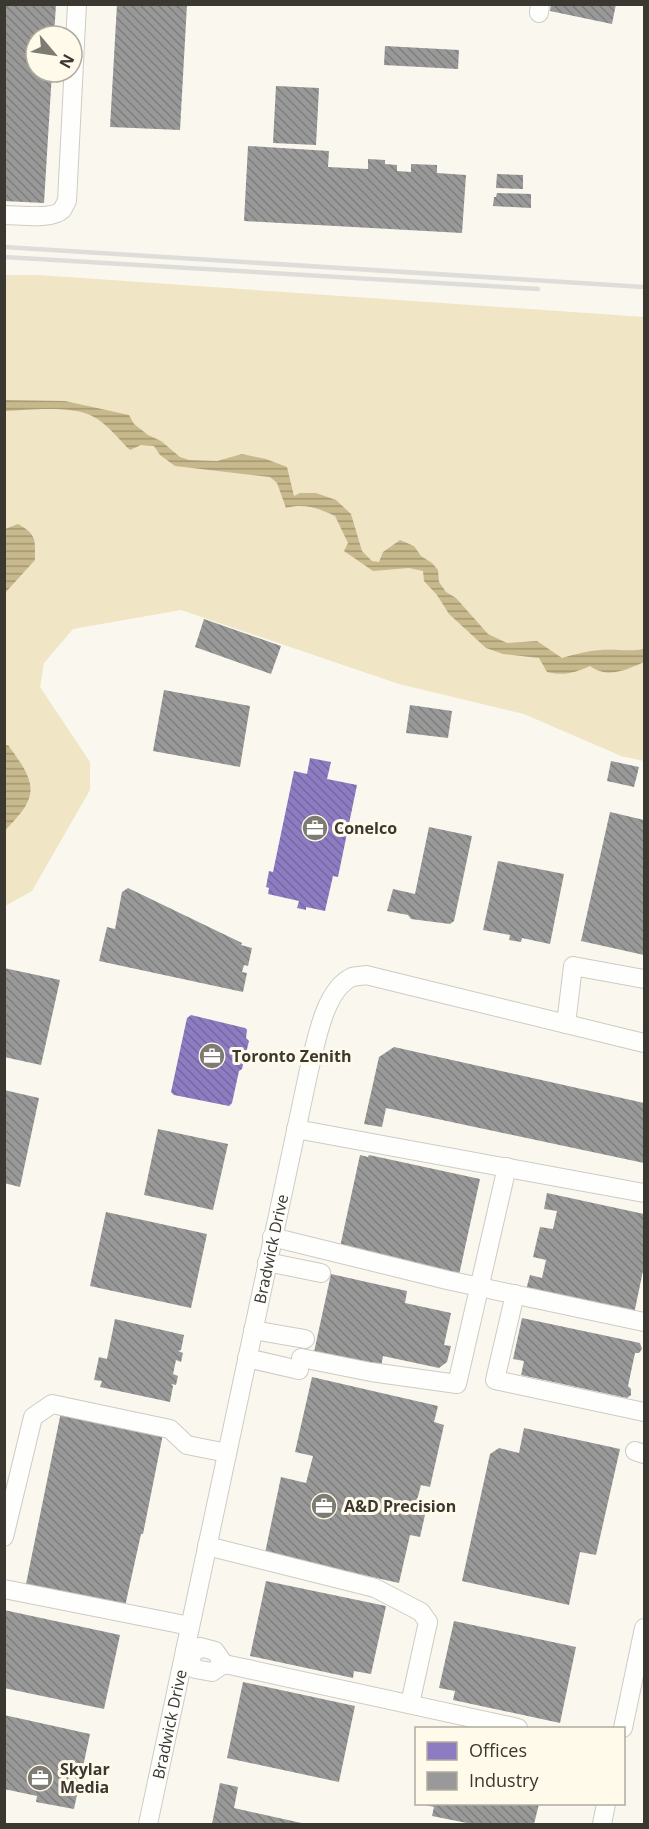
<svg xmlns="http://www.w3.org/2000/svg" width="649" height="1829" font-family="'Open Sans',sans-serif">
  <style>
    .green { fill: #f0e5c4 }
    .water { fill: url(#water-rules) }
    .offices { fill: url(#offices-back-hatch) }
    .industry { fill: url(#industry-back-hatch) }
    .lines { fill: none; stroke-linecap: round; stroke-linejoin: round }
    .minor-casing { stroke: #cdcbc4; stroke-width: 20 }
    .minor { stroke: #fefefc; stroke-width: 18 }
    .rail { stroke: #deddda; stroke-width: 4.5 }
    .labels { text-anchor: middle; stroke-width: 6; stroke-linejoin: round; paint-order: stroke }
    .poi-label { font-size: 16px; font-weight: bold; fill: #3a3831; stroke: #fffae9; text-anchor: start }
    .street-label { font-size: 16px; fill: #3a3831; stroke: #fffae9 }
  </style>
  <defs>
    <pattern id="water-rules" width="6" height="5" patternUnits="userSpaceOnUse" patternTransform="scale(1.5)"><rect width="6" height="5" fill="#c8b98d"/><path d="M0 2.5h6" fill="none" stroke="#a39774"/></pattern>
    <pattern id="offices-back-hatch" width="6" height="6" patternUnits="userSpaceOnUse" patternTransform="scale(1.5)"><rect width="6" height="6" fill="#8e7cc3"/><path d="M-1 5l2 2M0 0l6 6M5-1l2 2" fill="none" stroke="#75679f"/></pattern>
    <pattern id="industry-back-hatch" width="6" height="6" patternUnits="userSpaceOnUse" patternTransform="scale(1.5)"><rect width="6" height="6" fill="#999"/><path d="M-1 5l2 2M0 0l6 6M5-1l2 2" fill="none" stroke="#7e7e7d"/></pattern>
  </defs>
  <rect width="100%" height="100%" fill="#faf7ee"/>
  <!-- green -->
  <path class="green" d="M5,275H38L644,317V761L621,756L524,714L399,684L181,610L73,629L44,663L40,687L90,762V790L32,891L5,906Z"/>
  <!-- water -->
  <g class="water">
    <path d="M4,400L65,401L129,415L134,424L148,435L161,441L180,457L189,460L217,461L242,454L266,459L287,467L294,496L300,493H316L336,500L351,514L362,551L372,561L379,562L383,552L400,540L414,546L421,556L432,563L438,570L439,582L446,592L456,598L488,634L507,643L537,641L562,658C575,654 587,651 601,650C616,649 629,652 644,649V662C626,670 608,679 590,666C575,673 563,676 547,672L539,658L503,654L486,648L449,614L437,595L424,581L423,571L409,568L373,571L344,551L348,543L335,516C318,508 304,503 286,508L277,483L270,477L175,466L160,455L154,446L141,445L130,450C118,439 107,423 92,416C70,405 29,410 5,411Z"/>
    <path d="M18,524C37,535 35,539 35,560L5,593V529Z"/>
    <path d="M8,745C36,783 41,795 5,830L4,746Z"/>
  </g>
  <!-- offices -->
  <g class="offices">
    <path d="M310,758L331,762L327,779L357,785L338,877L333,876L325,911L306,907V910L297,908L299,901L268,894L269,888L266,887L269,871L273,872L294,771L307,774Z"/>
    <path d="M191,1015L245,1028L247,1030L246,1038L249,1041L242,1069L239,1071L232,1103L229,1106L174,1095L171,1092L187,1018Z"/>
  </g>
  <!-- industry -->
  <g class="industry">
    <path d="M4,4H56L54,36H36V72H52L44,203L4,201Z"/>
    <path d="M117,4H187L180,130L110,127Z"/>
    <path d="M551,4H616L612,24L550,11Z"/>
    <path d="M385,46L459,50L458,69L384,65Z"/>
    <path d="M276,86L319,88L316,145L273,143Z"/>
    <path d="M248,146L329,151L328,167L368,169V159L385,160V164L397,165V171L411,172V164L437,165V173L466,175L462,233L244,221Z"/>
    <path d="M497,174L523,175V189L496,188Z"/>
    <path d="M497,193L531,194V208L493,206L494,197H496Z"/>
    <path d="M204,619L281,646L271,674L195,647Z"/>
    <path d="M164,690L250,706L240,767L153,751Z"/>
    <path d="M410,705L452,711L448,738L406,733Z"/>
    <path d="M611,761L639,767L634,787L607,781Z"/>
    <path d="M610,812L644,820V955L581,941Z"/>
    <path d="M429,827L472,836L454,921L450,924L411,919L408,915L387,911L393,889L415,894Z"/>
    <path d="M498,861L564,874L550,944L522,938L521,942L509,940L510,935L483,930Z"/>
    <path d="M128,888L242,943L241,945L252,948L248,966L244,965L242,972L247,973L243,992L99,961L107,927L115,929L122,892Z"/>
    <path d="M4,968L60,980L41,1065L4,1057Z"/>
    <path d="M394,1047L644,1103V1163L386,1108L382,1127L364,1124L379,1057Z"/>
    <path d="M4,1090L39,1098L20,1187L4,1183Z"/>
    <path d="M158,1129L228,1144L213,1210L144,1195Z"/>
    <path d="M360,1155L368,1157L369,1155L480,1179L459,1275L340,1247Z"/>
    <path d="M547,1193L644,1214V1266L634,1314L526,1290L530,1275L542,1278L546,1260L533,1257L540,1227L553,1229L557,1211L544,1209Z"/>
    <path d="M106,1212L207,1234L191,1308L90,1286Z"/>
    <path d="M331,1274L407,1291L405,1303L451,1313L444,1345L451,1346L447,1362L439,1368L383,1356L381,1367L314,1352Z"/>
    <path d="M522,1318L640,1343L642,1349L639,1353H635L628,1386L631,1389V1395L627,1398L521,1375L524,1361L513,1359Z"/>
    <path d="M115,1319L184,1335L181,1350L178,1351L183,1353L181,1362L176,1360L173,1374L178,1376L176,1385L171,1384L173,1386L170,1402L100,1387L102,1381L94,1380L99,1357L107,1359Z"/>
    <path d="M312,1377L438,1406L434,1422L444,1425L430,1487L421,1485L416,1504L427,1506L420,1537L410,1535L399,1583L265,1553L281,1477L306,1483L313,1456L295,1452Z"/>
    <path d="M61,1412L163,1434L143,1534H141L124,1611L25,1589Z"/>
    <path d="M524,1428L620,1449L596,1555L580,1552L569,1605L462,1581L490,1454L499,1448L519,1453Z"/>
    <path d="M266,1581L386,1606L371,1674L354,1671L353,1678L250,1656Z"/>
    <path d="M4,1610L120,1635L104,1709L4,1688Z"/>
    <path d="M454,1621L576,1647L560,1723L453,1700L455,1691L439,1688Z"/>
    <path d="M243,1682L355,1706L339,1782L227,1758Z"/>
    <path d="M4,1715L90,1734L74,1809L36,1802L37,1796L4,1789Z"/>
    <path d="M220,1783L238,1787L234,1808L306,1824H212Z"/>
    <path d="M421,1804H539L534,1824H472L432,1816L434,1807Z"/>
  </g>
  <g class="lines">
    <!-- minor casing -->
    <g class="minor-casing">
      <g id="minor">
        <path d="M539,13L540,4"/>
        <path d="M4,215C19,215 52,220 62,210C64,207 65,204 67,201L77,4"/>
        <path d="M566,1024L573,966L644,979"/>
        <path d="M296,1129L644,1193"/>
        <path d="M272,1237L447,1280L644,1322"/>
        <path d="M267,1262L321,1273"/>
        <path d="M515,1294L495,1380L644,1412"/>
        <path d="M253,1330L305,1339"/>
        <path d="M247,1358L299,1370"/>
        <path d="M301,1358L371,1372L457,1384L507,1167"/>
        <path d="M635,1451L644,1454"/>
        <path d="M4,1537L33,1417L52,1404L170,1429L187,1445L227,1453"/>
        <path d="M207,1546L375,1588L421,1612L428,1622L410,1704"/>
        <path d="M4,1589L190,1626"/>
        <path d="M185,1651L195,1669L212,1672L224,1664L234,1666L518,1728"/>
        <path d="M189,1657L200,1647L215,1651L224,1664"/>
        <path d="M623,1728L644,1628"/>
        <path id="s1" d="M148,1824L309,1070C316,1043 324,990 352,977C356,976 362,976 366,975L644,1043"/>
        <path d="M602,1824L606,1804"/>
      </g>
    </g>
    <!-- minor -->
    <use href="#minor" class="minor"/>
    <!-- rail -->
    <g class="rail">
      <path d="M4,247L644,287"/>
      <path d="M4,257L538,289"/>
    </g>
  </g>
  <!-- icons -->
  <defs>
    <g id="office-disc" transform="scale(1.35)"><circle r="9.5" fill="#7d7b73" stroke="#fffae9"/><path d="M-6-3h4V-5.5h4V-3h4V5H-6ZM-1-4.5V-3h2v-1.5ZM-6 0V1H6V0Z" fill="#fff"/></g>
  </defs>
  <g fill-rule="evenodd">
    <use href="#office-disc" x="315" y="828"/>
    <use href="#office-disc" x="212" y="1056"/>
    <use href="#office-disc" x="324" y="1506"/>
    <use href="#office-disc" x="40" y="1778"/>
  </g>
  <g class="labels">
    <!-- poi labels -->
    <g class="poi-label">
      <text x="334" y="834">Conelco</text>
      <text x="232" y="1062">Toronto Zenith</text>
      <text x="344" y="1512">A&amp;D Precision</text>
      <text x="60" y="1775">Skylar<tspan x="60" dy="18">Media</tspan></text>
    </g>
    <!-- street labels -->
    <g class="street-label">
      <text dy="6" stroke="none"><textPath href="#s1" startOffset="588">Bradwick Drive</textPath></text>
      <text dy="6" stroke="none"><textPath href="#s1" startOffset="102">Bradwick Drive</textPath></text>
    </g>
  </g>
  <!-- border -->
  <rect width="649" height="1829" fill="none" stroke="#3a3831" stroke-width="12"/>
  <!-- legend -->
  <rect x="415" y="1727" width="210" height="78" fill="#fffae9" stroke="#b0ac9f" stroke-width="1.5"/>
  <rect x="427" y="1742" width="30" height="18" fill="#8e7cc3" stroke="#b0ac9f" stroke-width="1.5"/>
  <text x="469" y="1757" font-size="18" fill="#3a3831">Offices</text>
  <rect x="427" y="1772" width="30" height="18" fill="#999999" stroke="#b0ac9f" stroke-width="1.5"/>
  <text x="469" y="1787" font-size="18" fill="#3a3831">Industry</text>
  <!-- north arrow -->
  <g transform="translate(54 54) rotate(119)"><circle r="28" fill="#fffae9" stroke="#b0ac9f" stroke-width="1.5"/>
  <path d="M0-4.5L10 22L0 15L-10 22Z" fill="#7d7b73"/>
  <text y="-9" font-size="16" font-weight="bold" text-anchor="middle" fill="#3a3831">N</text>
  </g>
</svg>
